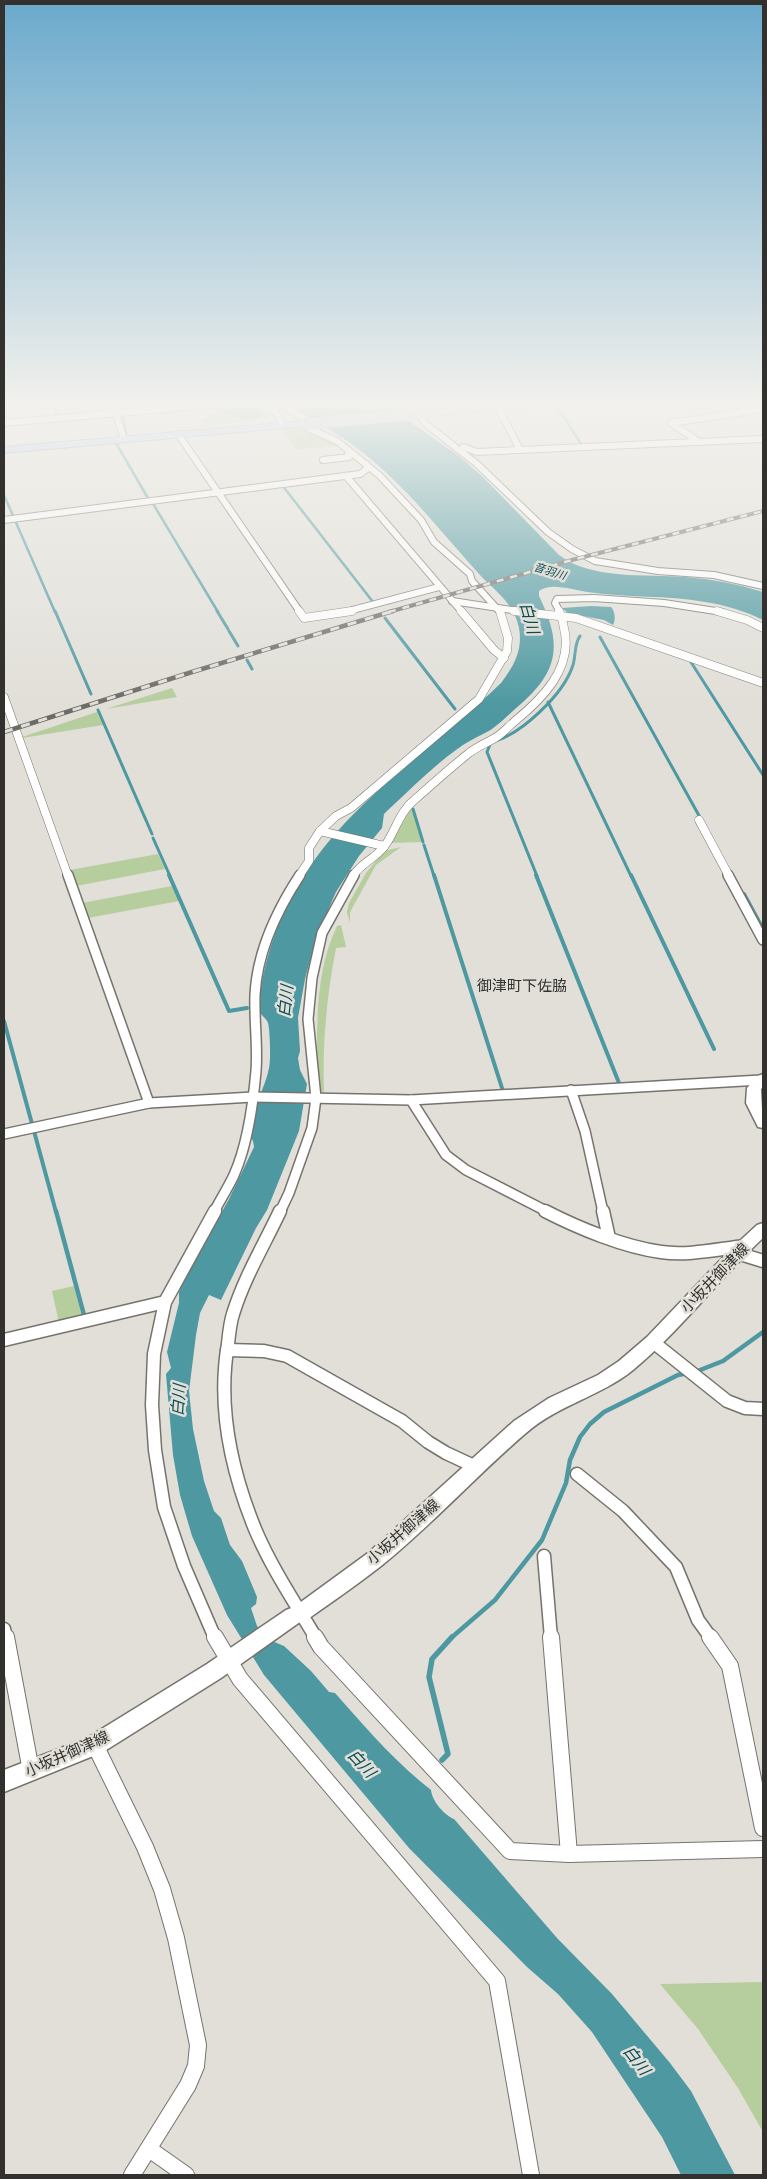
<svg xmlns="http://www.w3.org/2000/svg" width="767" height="2179" font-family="'Roboto Serif','Noto Sans JP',serif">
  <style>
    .green { fill: #b6cd9e; fill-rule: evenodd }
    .water { fill: #4d98a1 }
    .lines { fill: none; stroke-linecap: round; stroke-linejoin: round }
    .stream-far4 { stroke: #4d98a1; stroke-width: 2.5 }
    .stream-far3 { stroke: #4d98a1; stroke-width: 3 }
    .stream-far2 { stroke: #4d98a1; stroke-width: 4 }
    .stream-far1 { stroke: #4d98a1; stroke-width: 4.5 }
    .stream { stroke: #4d98a1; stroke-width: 5.5 }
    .street-far4-casing { stroke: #75736c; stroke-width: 8 }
    .street-far3-casing { stroke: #75736c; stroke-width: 9 }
    .street-far2-casing { stroke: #75736c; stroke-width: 12 }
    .street-far1-casing { stroke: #75736c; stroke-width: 15 }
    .street-casing { stroke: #75736c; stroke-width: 18 }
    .secondary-casing { stroke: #75736c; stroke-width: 3 }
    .highway-casing { stroke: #8895b1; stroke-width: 2 }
    .street-far4 { stroke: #fff; stroke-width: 6 }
    .street-far3 { stroke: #fff; stroke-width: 8 }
    .street-far2 { stroke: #fff; stroke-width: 9 }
    .street-far1 { stroke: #fff; stroke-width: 12 }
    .street { stroke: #fff; stroke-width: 16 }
    .secondary { fill: #fff; fill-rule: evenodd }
    .highway { fill: #b7cbf8; fill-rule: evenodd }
    .rail-far1-casing { stroke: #6c6b67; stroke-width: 4 }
    .rail-casing { stroke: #6c6b67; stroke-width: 4.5 }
    .rail-far1 { stroke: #e1dfd8; stroke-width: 2.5; stroke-dasharray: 7; stroke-linecap: butt }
    .rail { stroke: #e1dfd8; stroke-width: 3; stroke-dasharray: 9; stroke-linecap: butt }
    .highway-bridge-casing { stroke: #8895b1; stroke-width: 12; stroke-linecap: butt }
    .highway-bridge { stroke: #b7cbf8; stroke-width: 11 }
    .labels { text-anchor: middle; stroke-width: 5; stroke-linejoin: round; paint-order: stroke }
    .far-water-label { font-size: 11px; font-style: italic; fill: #084d54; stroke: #e1dfd8 }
    .quarter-label { font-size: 15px; fill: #32312e; stroke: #e1dfd8 }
    .near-street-label { font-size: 15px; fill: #32312e; stroke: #e1dfd8 }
    .near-water-label { font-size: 16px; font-style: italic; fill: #084d54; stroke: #e1dfd8 }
  </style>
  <rect width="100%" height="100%" fill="#e1dfd8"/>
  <!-- green -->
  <g class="green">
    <path d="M249,403H264L270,414L267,419L197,427L206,424L201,421L216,410L215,406ZM251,404L262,406L263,416C250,422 232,421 223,410L235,405Z"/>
    <path d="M299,427L327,438L339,446L297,449L280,428Z"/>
    <path d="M172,688L177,697L106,709Z"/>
    <path d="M97,712L103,725L22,738V737Z"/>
    <path d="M472,753H475L412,808L422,842L391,843L412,806Z"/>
    <path d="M401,847L376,865L350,912V923L347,912L349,903L366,873L384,851Z"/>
    <path d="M158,854L165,869L76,886L70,870Z"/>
    <path d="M172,886L179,901L88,918L82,903Z"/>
    <path d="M341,925L346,947L336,948C327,995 322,1043 324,1092L320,1091L317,1082C317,1030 314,974 337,926Z"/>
    <path d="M74,1286L82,1317L59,1323L52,1291Z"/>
    <path d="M763,1982V2132L738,2088L698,2029L660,1984Z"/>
  </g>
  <!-- water -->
  <g class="water">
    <path d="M288,403H388L406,419L459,456L483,477L559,555C591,580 646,574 685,577C711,579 738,584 763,592V620C745,611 725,605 705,602C666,595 626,598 587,592C573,590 551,582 539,591V596C564,647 558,673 515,709C506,717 496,728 485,733C475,738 465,743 456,750C431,768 410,790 388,810L384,814L382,828L359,856L336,892L317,935L305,979L298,1018L300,1051L298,1058L300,1070L307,1084L299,1131L267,1210L256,1228L221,1300L209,1295L200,1313L196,1335L189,1391L193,1429L204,1481L214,1511L221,1518L230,1545L242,1561L257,1597L256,1604L251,1608L257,1626L272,1641L284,1646L311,1671L329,1692L335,1693C365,1727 395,1762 431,1790C432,1801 444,1815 454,1819L557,1938L612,1994L670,2063L691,2091L735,2175H681L662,2137L592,2032L558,1994L527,1967L409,1848L264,1675L227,1615L192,1536L180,1495L173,1455L166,1374L171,1368L167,1352L179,1303V1292L193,1263L229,1199L254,1147C254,1140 249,1135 249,1129C252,1108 265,1089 269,1068C271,1060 270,1030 268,1023C267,1019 263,1017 261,1014C259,1007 260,996 261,988C288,835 399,781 501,683C514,666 523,650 519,628C514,603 495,591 479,574C441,532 406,486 361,451C338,433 312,420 288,403Z"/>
    <path d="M251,404L262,406L263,416C247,423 227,419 218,406Z"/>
    <path d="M591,606L611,607C615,611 616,620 613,625L604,620L568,613L562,608Z"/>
  </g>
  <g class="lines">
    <!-- stream-far4 -->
    <g class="stream-far4">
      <path d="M54,403L57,417"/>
      <path d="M556,405L583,447"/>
      <path d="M122,414L126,433"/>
      <path d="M116,443L149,500"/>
      <path d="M282,485L373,602"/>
      <path d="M4,495L55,612"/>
      <path d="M152,502L218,612"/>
    </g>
    <!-- stream-far3 -->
    <g class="stream-far3">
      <path d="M55,611L91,694"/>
      <path d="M217,611L228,629"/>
      <path d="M385,618L455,709"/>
      <path d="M229,631L238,646"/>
      <path d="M600,637L702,821"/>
      <path d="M689,659L763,775"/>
      <path d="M247,660L252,669"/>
      <path d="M548,702L631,876"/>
      <path d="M98,710L152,834"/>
      <path d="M413,809L423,842"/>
      <path d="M153,838L170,876"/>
      <path d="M424,845L434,876"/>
      <path d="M537,876L487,752L491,742C520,736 564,694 573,665C576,655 574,644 580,636"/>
    </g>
    <!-- stream-far2 -->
    <g class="stream-far2">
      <path d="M169,875L229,1011L247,1008"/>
      <path d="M434,875L502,1088"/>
      <path d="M536,875L619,1083"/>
      <path d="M631,875L714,1049"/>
      <path d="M744,894L763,929"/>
      <path d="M4,1021L56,1212"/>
    </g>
    <!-- stream-far1 -->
    <g class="stream-far1">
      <path d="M56,1211L84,1315"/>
      <path d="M695,1372L723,1361L763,1332"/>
      <path d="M451,1638L495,1600L542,1540L566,1483L570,1460L580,1437L590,1424L604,1412L678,1375L688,1373"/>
    </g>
    <!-- stream -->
    <path class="stream" d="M442,1760L448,1754L429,1677L432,1659L452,1637"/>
    <!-- street-far4 casing -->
    <g class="street-far4-casing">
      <g id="street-far4">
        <path d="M112,403L123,436"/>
        <path d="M270,403L283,425"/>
        <path d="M279,403L317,427"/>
        <path d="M406,403L416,410L427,425L477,464L548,532L572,549L595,561L658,571L714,575L763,586"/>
        <path d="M500,411L520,450"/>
        <path d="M4,423L234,403"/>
        <path d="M299,424L337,441L379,475L421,520L434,542L470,574L472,581L500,612"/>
        <path d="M178,434L300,612"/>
        <path d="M699,442L671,423L763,409"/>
        <path d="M463,447L477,452L763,439"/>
        <path d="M323,460L349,457L348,450"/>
        <path d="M346,476L462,612"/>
        <path d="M4,520L360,474L367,469L366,464"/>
        <path d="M452,601L525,612"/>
        <path d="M345,612L439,587"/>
        <path d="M560,612L555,603L557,599L594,598L664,603L722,612"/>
      </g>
    </g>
    <!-- street-far3 casing -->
    <g class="street-far3-casing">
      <g id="street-far3">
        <path d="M299,611L304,618L352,611"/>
        <path d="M461,611L494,650L504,658"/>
        <path d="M514,611L576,618L763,683"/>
        <path d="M717,611L747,620L763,628"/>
        <path d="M4,697L68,876"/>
        <path d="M699,820L729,876"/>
        <path d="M320,831L384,846"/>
        <path d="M299,876L309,861V848L320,831L336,816L351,808L479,699L507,651L508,638L500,611"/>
        <path d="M353,876C360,864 374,859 383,848C395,834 397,816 411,803C430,786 449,769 469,753C477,747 486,743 495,738C502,734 509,726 515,721C542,699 571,670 565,633C563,625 563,618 559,611"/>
      </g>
    </g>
    <!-- street-far2 casing -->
    <g class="street-far2-casing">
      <g id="street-far2">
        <path d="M68,875L149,1103"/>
        <path d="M728,875L763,940"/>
        <path d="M571,1090L585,1131L603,1212"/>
        <path d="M411,1100L446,1155L466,1170L548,1212"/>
        <path d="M4,1134L149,1103L253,1097L411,1100L761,1080"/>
        <path d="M214,1212C220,1200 228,1188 234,1175C248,1144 253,1105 256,1071C258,1046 254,1020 255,995C257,953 277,910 300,875"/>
        <path d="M280,1212L289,1193L312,1128L316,1098L308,1019L312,978L322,933L354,875"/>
      </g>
    </g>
    <!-- street-far1 casing -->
    <g class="street-far1-casing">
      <g id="street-far1">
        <path d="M215,1211L165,1302L154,1354L152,1405L155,1450L164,1507L184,1566L215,1638"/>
        <path d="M280,1211C264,1245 244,1278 233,1314C230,1323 229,1334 228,1344C217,1407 231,1470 255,1529C271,1567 295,1603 316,1638"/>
        <path d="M545,1211C578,1228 624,1247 661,1252C688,1256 718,1249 745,1246"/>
        <path d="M603,1211L609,1238"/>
        <path d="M737,1253L763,1261"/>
        <path d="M4,1340L165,1302"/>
        <path d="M653,1342L727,1401L745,1408L763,1409"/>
        <path d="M227,1350L264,1351L287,1356L402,1421L428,1442L446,1453L476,1467"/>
        <path d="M577,1474L623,1511L676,1567L698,1620L711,1638"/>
        <path d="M544,1556L551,1638"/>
        <path d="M4,1629L6,1638"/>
      </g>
    </g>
    <!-- street casing -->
    <g class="street-casing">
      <g id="street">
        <path d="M6,1637L31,1771"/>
        <path d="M215,1637L240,1679L497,1981L531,2175"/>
        <path d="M315,1637L321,1647L510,1851L569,1854L763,1849"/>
        <path d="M551,1637L569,1854"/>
        <path d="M710,1637L730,1666L763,1828"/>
        <path d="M95,1745L145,1847L162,1889L176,1938L198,2045L196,2066L188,2085L132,2175"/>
        <path d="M149,2149L186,2175"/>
      </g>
    </g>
    <!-- secondary casing -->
    <g class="secondary-casing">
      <g id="secondary">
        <path d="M763,1074V1087L761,1089L763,1128L758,1127L746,1103L747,1088L758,1076Z"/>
        <path d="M763,1223V1238C718,1280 681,1330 633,1370C601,1396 558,1405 526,1433C477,1475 432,1525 381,1566C358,1584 332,1602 308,1619L300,1622L221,1678L103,1752L4,1792V1770L87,1738L207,1664L286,1610L294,1607L368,1553L514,1421L549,1398L598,1375L619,1361L647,1337L731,1249L757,1225Z"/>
      </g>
    </g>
    <!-- highway casing -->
    <g class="highway-casing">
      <g id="highway">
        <path d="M509,403H549L544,406L410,418L405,415L410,412Z"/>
        <path d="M304,421L309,424L308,426L4,453V447Z"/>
      </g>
    </g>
    <!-- street-far4 -->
    <use href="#street-far4" class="street-far4"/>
    <!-- street-far3 -->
    <use href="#street-far3" class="street-far3"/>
    <!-- street-far2 -->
    <use href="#street-far2" class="street-far2"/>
    <!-- street-far1 -->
    <use href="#street-far1" class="street-far1"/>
    <!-- street -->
    <use href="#street" class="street"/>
    <!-- secondary -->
    <use href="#secondary" class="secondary"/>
    <!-- highway -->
    <use href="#highway" class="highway"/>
    <!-- rail-far1 casing -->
    <g class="rail-far1-casing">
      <path id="rail-far1" d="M389,612L572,560L763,511"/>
    </g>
    <!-- rail casing -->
    <g class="rail-casing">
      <path id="rail" d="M4,732L192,672L393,611"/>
    </g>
    <!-- rail-far1 -->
    <use href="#rail-far1" class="rail-far1"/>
    <!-- rail -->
    <use href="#rail" class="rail"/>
    <!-- highway-bridge casing -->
    <g class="highway-bridge-casing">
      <path id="highway-bridge" d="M304,424L410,415"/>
    </g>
    <!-- highway-bridge -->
    <use href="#highway-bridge" class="highway-bridge"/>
  </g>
  <!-- sky -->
  <linearGradient id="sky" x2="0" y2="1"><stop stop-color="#6aa9cc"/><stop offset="0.57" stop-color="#f2f1ed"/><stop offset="1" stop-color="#f2f1ed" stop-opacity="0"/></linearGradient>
  <rect width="767" height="708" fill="url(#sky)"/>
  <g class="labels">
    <!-- far-water labels -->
    <g class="far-water-label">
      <text transform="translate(550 571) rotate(17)" y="4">音羽川</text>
    </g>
    <!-- quarter labels -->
    <g class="quarter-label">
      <text x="522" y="991">御津町下佐脇</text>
    </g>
    <!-- near-street labels -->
    <g class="near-street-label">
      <text transform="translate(715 1278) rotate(-46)" y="5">小坂井御津線</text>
      <text transform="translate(403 1532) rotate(-41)" y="5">小坂井御津線</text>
      <text transform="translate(67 1754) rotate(-24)" y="5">小坂井御津線</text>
    </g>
    <!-- near-water labels -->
    <g class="near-water-label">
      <text transform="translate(530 618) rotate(75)" y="6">白川</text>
      <text transform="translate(285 1001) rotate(-84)" y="6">白川</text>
      <text transform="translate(178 1400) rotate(-86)" y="6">白川</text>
      <text transform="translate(362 1763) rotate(47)" y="6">白川</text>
      <text transform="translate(637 2060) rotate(52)" y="6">白川</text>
    </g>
  </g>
  <!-- border -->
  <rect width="767" height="2179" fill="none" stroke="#32312e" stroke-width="10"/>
</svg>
